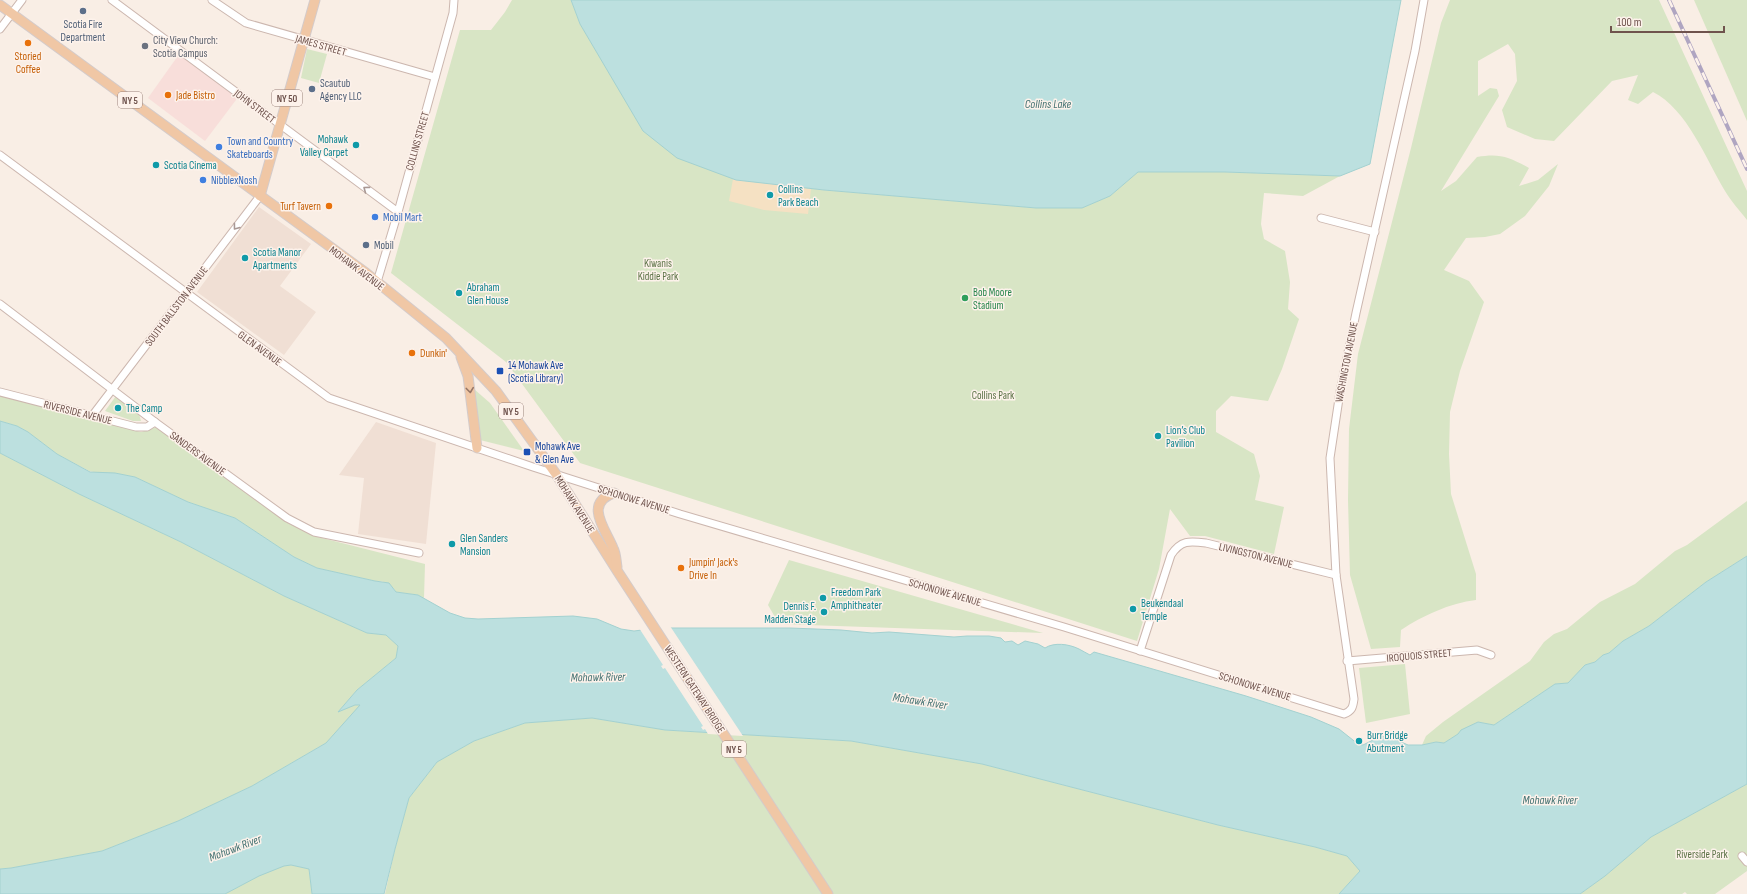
<svg xmlns="http://www.w3.org/2000/svg" width="1747" height="894" font-family="'Sofia Sans Condensed',sans-serif">
  <style>
    .residential { fill: #f0dfd4 }
    .commercial { fill: #f8deda }
    .green { fill: #d8e5c5 }
    .sand { fill: #f5e1c3 }
    .water { fill: #bce0df; stroke: #a3d1d0 }
    .pier { fill: #f9eee5 }
    .lines { fill: none; stroke-linecap: round; stroke-linejoin: round }
    .minor-casing { stroke: #ccb7af; stroke-width: 9 }
    .major-casing { stroke: #d4cbca; stroke-width: 11 }
    .minor { stroke: #fff; stroke-width: 7 }
    .major { stroke: #f0c7a5; stroke-width: 9 }
    .rail-casing { stroke: #afa5c1; stroke-width: 4 }
    .rail { stroke: #fdf2eb; stroke-width: 2.5; stroke-dasharray: 8; stroke-linecap: butt }
    .oneway { stroke: #a99894 }
    .oneway2 { stroke: #967667 }
    .service-dot { fill: #5c6f8a; stroke: #fdf2eb; stroke-width: 1.5 }
    .food-dot { fill: #e8710a; stroke: #fdf2eb; stroke-width: 1.5 }
    .worship-dot { fill: #6b7280; stroke: #fdf2eb; stroke-width: 1.5 }
    .culture-dot { fill: #0f9aa8; stroke: #fdf2eb; stroke-width: 1.5 }
    .shop-dot { fill: #3f7fe0; stroke: #fdf2eb; stroke-width: 1.5 }
    .leisure-dot { fill: #2e9e5b; stroke: #fdf2eb; stroke-width: 1.5 }
    .transit-dot { fill: #1a4fb4; stroke: #fdf2eb; stroke-width: 1.5 }
    .labels { text-anchor: middle; stroke-width: 3; stroke-linejoin: round; paint-order: stroke }
    .shield { fill: #fdf2eb; stroke: #9a837c; stroke-width: 1 }
    .shield-label { font-size: 10px; font-weight: bold; fill: #6f534d }
    .service-label { font-size: 11px; fill: #4e5e75; stroke: #fdf2eb; text-anchor: start }
    .worship-label { font-size: 11px; fill: #5b616d; stroke: #fdf2eb; text-anchor: start }
    .street-label { font-size: 11px; fill: #6f534d; stroke: #fdf2eb }
    .food-label { font-size: 11px; fill: #c56008; stroke: #fdf2eb; text-anchor: start }
    .culture-label { font-size: 11px; fill: #0d838f; stroke: #fdf2eb; text-anchor: start }
    .shop-label { font-size: 11px; fill: #366cbe; stroke: #fdf2eb; text-anchor: start }
    .park-label { font-size: 11px; fill: #5c7347; stroke: #fdf2eb }
    .leisure-label { font-size: 11px; fill: #27864d; stroke: #fdf2eb; text-anchor: start }
    .transit-label { font-size: 11px; fill: #164399; stroke: #fdf2eb; text-anchor: start }
    .water-label { font-size: 12px; font-style: italic; fill: #437272; stroke: #fdf2eb }
  </style>
  <rect width="100%" height="100%" fill="#f9eee5"/>
  <!-- residential -->
  <g class="residential">
    <path d="M259,207L311,244L280,286L316,312L284,355L197,292Z"/>
    <path d="M376,422L436,443L426,544L358,534L364,478L339,475Z"/>
  </g>
  <!-- commercial -->
  <path class="commercial" d="M180,53L239,96L205,141L148,98Z"/>
  <!-- green -->
  <g class="green">
    <path d="M512,0H571L580,24L613,79L736,180L824,190L1036,208H1082L1110,196L1138,172H1225L1340,176L1303,196L1264,193L1261,224L1264,239L1285,251L1290,282L1288,309L1299,319L1282,369L1268,401L1231,396L1216,411V432L1254,454L1260,476L1255,500L1284,507L1274,554L1205,536H1190L1170,509L1159,569L1137,641L580,463L506,362L391,273L460,30H491L505,12Z"/>
    <path d="M1450,0H1659L1747,191V220C1740,211 1731,201 1725,191C1706,159 1687,109 1653,92L1638,104L1628,100L1638,75L1612,81L1554,141L1535,139L1507,127L1502,110L1517,81L1515,54L1508,44L1478,61V96L1490,88L1497,89L1499,96L1441,191L1456,181L1477,157C1500,153 1509,157 1529,168L1519,186L1538,180L1558,164L1549,186L1525,216L1500,234L1485,237L1466,238L1444,270L1469,281L1484,302L1460,371L1450,412L1449,454L1451,494L1476,574V600C1450,603 1422,616 1401,630L1400,647L1371,649L1350,575L1348,500L1349,429L1358,354L1411,148L1441,23Z"/>
    <path d="M1694,0H1747V121Z"/>
    <path d="M307,49L327,54L319,83L301,78Z"/>
    <path d="M474,389L490,403L524,451L480,440Z"/>
    <path d="M0,396L141,432L157,427L288,523L314,536L425,564L424,598L418,595L396,592C391,584 385,581 375,581L317,568L294,557L235,518L188,502L135,477L115,473L103,474L89,471L57,454L28,432L17,426L0,421Z"/>
    <path d="M116,396L139,414L141,421H133L105,411Z"/>
    <path d="M0,453L79,494L181,542L284,596L367,633L386,635L398,646L396,658L357,690L339,711L355,705H361L326,743L252,786L178,821L102,851L11,868L0,869Z"/>
    <path d="M1747,501V556L1706,582L1649,626L1623,641L1609,653L1603,655L1595,662L1585,665L1568,683L1555,684L1494,725L1478,722L1444,743L1436,742L1422,745L1426,736L1443,722L1530,661L1544,642L1554,634L1567,629L1600,602L1635,584L1675,551L1687,545Z"/>
    <path d="M789,560L1043,633L779,624L768,605Z"/>
    <path d="M1405,664L1410,714L1366,723L1359,668Z"/>
    <path d="M592,718L665,730L851,741L982,764L1218,825L1315,847L1347,856L1360,871L1339,894H385L395,849L409,798L437,762L474,741L525,723Z"/>
    <path d="M1747,784V871L1715,894H1687L1685,892L1682,894H1580L1605,876L1651,837Z"/>
    <path d="M291,865L309,869L312,894H225C245,883 268,867 291,865Z"/>
  </g>
  <!-- sand -->
  <path class="sand" d="M733,179L811,189L808,214L764,210L729,201Z"/>
  <!-- water -->
  <g class="water">
    <path d="M571,0H1401L1370,164L1340,176L1225,172H1138L1110,196L1082,208H1036L824,190L736,180L677,158L643,131L580,24Z"/>
    <path d="M0,421L17,426L28,432L57,454L90,472L115,473L135,477L188,502L235,518L294,557L317,568L375,581L389,583L396,592L418,595L450,613L465,618L478,619L573,616L597,619L621,629L634,631L658,628H790L841,630L872,633L889,632L954,637L967,636H989L1001,638L1005,642L1012,641L1018,645L1025,641L1038,644L1045,648C1054,642 1069,644 1079,649C1083,651 1086,653 1090,655L1094,652L1246,696L1311,717L1339,729L1358,744L1363,745L1381,736L1390,737L1408,745H1422L1436,742L1444,743L1458,734L1461,730L1478,722L1494,725L1555,684L1568,683L1585,665L1595,662L1603,655L1609,653L1623,641L1649,626L1706,582L1747,556V784L1651,837L1605,876L1580,894H1339L1360,871L1347,856L1315,847L1218,825L982,764L851,741L665,730L592,718L525,723L474,741L437,762L409,798L395,849L384,894H312L309,869L291,865L284,866L259,876L225,894H0V869L11,868L102,851L178,821L252,786L326,743L360,705H355L338,712L357,690L396,658L398,646L386,635L367,633L284,596L181,542L79,494L0,453Z"/>
  </g>
  <!-- pier -->
  <path class="pier" d="M658,626H670L743,736L708,734L705,729L703,730L701,727L703,726L665,668L663,669L661,666L663,665L639,628Z"/>
  <g class="lines">
    <!-- minor casing -->
    <g class="minor-casing">
      <g id="minor">
        <path d="M112,0L398,212"/>
        <path d="M212,0L246,23L435,77"/>
        <path d="M0,29L22,0"/>
        <path d="M0,155L329,398L533,467L680,514L1064,627L1344,714C1352,711 1353,707 1354,699L1336,575L1330,458L1340,392L1356,313L1415,51L1424,0"/>
        <path d="M1321,218L1375,232"/>
        <path d="M377,282L398,212L453,13L454,0"/>
        <path d="M0,304L155,422L287,518L314,532L419,553"/>
        <path d="M0,392L136,427H147L155,422"/>
        <path d="M92,416L260,196"/>
        <path d="M1140,651L1171,555C1181,540 1189,541 1206,543L1336,575"/>
        <path d="M1347,661L1477,650L1491,655"/>
        <path d="M1742,856L1747,862"/>
      </g>
    </g>
    <!-- major casing -->
    <g class="major-casing">
      <g id="major">
        <path d="M0,5L366,273L446,338L496,391L556,474L618,572L828,894"/>
        <path d="M260,196L315,0"/>
        <path d="M461,357L468,376L477,448"/>
        <path d="M614,493C583,503 606,530 613,548C616,553 616,561 617,567"/>
      </g>
    </g>
    <!-- minor -->
    <use href="#minor" class="minor"/>
    <!-- major -->
    <use href="#major" class="major"/>
    <!-- rail casing -->
    <g class="rail-casing">
      <path id="rail" d="M1669,0L1747,169"/>
    </g>
    <!-- rail -->
    <use href="#rail" class="rail"/>
  </g>
  <!-- one-way arrows -->
  <defs><path id="oneway-chevron" d="M-2-3.5L2.5 0L-2 3.5" fill="none" stroke-width="1.6" stroke-linecap="round" stroke-linejoin="round"/></defs>
  <g class="oneway">
    <use href="#oneway-chevron" transform="translate(366 189) rotate(-143)"/>
    <use href="#oneway-chevron" transform="translate(236 227) rotate(127)"/>
  </g>
  <use class="oneway2" href="#oneway-chevron" transform="translate(470 390) rotate(83)"/>
  <!-- markers -->
  <g class="service-dot">
    <circle cx="83" cy="11" r="4"/>
    <circle cx="312" cy="89" r="4"/>
    <circle cx="366" cy="245" r="4"/>
  </g>
  <g class="food-dot">
    <circle cx="28" cy="43" r="4"/>
    <circle cx="168" cy="95" r="4"/>
    <circle cx="329" cy="206" r="4"/>
    <circle cx="412" cy="353" r="4"/>
    <circle cx="681" cy="568" r="4"/>
  </g>
  <circle class="worship-dot" cx="145" cy="46" r="4"/>
  <g class="culture-dot">
    <circle cx="356" cy="145" r="4"/>
    <circle cx="156" cy="165" r="4"/>
    <circle cx="770" cy="195" r="4"/>
    <circle cx="245" cy="258" r="4"/>
    <circle cx="459" cy="293" r="4"/>
    <circle cx="118" cy="408" r="4"/>
    <circle cx="1158" cy="436" r="4"/>
    <circle cx="452" cy="544" r="4"/>
    <circle cx="823" cy="598" r="4"/>
    <circle cx="1133" cy="609" r="4"/>
    <circle cx="824" cy="612" r="4"/>
    <circle cx="1359" cy="741" r="4"/>
  </g>
  <g class="shop-dot">
    <circle cx="219" cy="147" r="4"/>
    <circle cx="203" cy="180" r="4"/>
    <circle cx="375" cy="217" r="4"/>
  </g>
  <circle class="leisure-dot" cx="965" cy="298" r="4"/>
  <g class="transit-dot">
    <rect x="496" y="367" width="8" height="8" rx="2"/>
    <rect x="523" y="448" width="8" height="8" rx="2"/>
  </g>
  <g class="labels">
    <!-- shield labels -->
    <g class="shield">
      <rect x="272" y="90" width="30" height="16" rx="3"/>
      <rect x="118" y="92" width="24" height="16" rx="3"/>
      <rect x="499" y="403" width="24" height="16" rx="3"/>
      <rect x="722" y="741" width="24" height="16" rx="3"/>
    </g>
    <g class="shield-label">
      <text x="287" y="102">NY 50</text>
      <text x="130" y="104">NY 5</text>
      <text x="511" y="415">NY 5</text>
      <text x="734" y="753">NY 5</text>
    </g>
    <!-- service labels -->
    <g class="service-label">
      <text x="83" y="28" text-anchor="middle">Scotia Fire<tspan x="83" dy="13">Department</tspan></text>
      <text x="320" y="87">Scautub<tspan x="320" dy="13">Agency LLC</tspan></text>
      <text x="374" y="249">Mobil</text>
    </g>
    <!-- worship labels -->
    <g class="worship-label">
      <text x="153" y="44">City View Church:<tspan x="153" dy="13">Scotia Campus</tspan></text>
    </g>
    <!-- street labels -->
    <g class="street-label">
      <text transform="translate(321 45) rotate(16)" y="4">JAMES STREET</text>
      <text transform="translate(255 106) rotate(37)" y="4">JOHN STREET</text>
      <text transform="translate(417 141) rotate(-74)" y="4">COLLINS STREET</text>
      <text transform="translate(357 268) rotate(37)" y="4">MOHAWK AVENUE</text>
      <text transform="translate(176 306) rotate(-53)" y="4">SOUTH BALLSTON AVENUE</text>
      <text transform="translate(260 348) rotate(36)" y="4">GLEN AVENUE</text>
      <text transform="translate(1346 362) rotate(-79)" y="4">WASHINGTON AVENUE</text>
      <text transform="translate(78 412) rotate(14)" y="4">RIVERSIDE AVENUE</text>
      <text transform="translate(198 453) rotate(36)" y="4">SANDERS AVENUE</text>
      <text transform="translate(634 499) rotate(17)" y="4">SCHONOWE AVENUE</text>
      <text transform="translate(575 504) rotate(58)" y="4">MOHAWK AVENUE</text>
      <text transform="translate(1256 555) rotate(14)" y="4">LIVINGSTON AVENUE</text>
      <text transform="translate(945 592) rotate(16)" y="4">SCHONOWE AVENUE</text>
      <text transform="translate(1419 655) rotate(-5)" y="4">IROQUOIS STREET</text>
      <text transform="translate(1255 686) rotate(17)" y="4">SCHONOWE AVENUE</text>
      <text transform="translate(695 689) rotate(57)" y="4">WESTERN GATEWAY BRIDGE</text>
    </g>
    <!-- food labels -->
    <g class="food-label">
      <text x="28" y="60" text-anchor="middle">Storied<tspan x="28" dy="13">Coffee</tspan></text>
      <text x="176" y="99">Jade Bistro</text>
      <text x="321" y="210" text-anchor="end">Turf Tavern</text>
      <text x="420" y="357">Dunkin'</text>
      <text x="689" y="566">Jumpin' Jack's<tspan x="689" dy="13">Drive In</tspan></text>
    </g>
    <!-- culture labels -->
    <g class="culture-label">
      <text x="348" y="143" text-anchor="end">Mohawk<tspan x="348" dy="13">Valley Carpet</tspan></text>
      <text x="164" y="169">Scotia Cinema</text>
      <text x="778" y="193">Collins<tspan x="778" dy="13">Park Beach</tspan></text>
      <text x="253" y="256">Scotia Manor<tspan x="253" dy="13">Apartments</tspan></text>
      <text x="467" y="291">Abraham<tspan x="467" dy="13">Glen House</tspan></text>
      <text x="126" y="412">The Camp</text>
      <text x="1166" y="434">Lion’s Club<tspan x="1166" dy="13">Pavilion</tspan></text>
      <text x="460" y="542">Glen Sanders<tspan x="460" dy="13">Mansion</tspan></text>
      <text x="831" y="596">Freedom Park<tspan x="831" dy="13">Amphitheater</tspan></text>
      <text x="1141" y="607">Beukendaal<tspan x="1141" dy="13">Temple</tspan></text>
      <text x="816" y="610" text-anchor="end">Dennis F.<tspan x="816" dy="13">Madden Stage</tspan></text>
      <text x="1367" y="739">Burr Bridge<tspan x="1367" dy="13">Abutment</tspan></text>
    </g>
    <!-- shop labels -->
    <g class="shop-label">
      <text x="227" y="145">Town and Country<tspan x="227" dy="13">Skateboards</tspan></text>
      <text x="211" y="184">NibblexNosh</text>
      <text x="383" y="221">Mobil Mart</text>
    </g>
    <!-- park labels -->
    <g class="park-label">
      <text x="658" y="267">Kiwanis<tspan x="658" dy="13">Kiddie Park</tspan></text>
      <text x="993" y="399">Collins Park</text>
      <text x="1702" y="858">Riverside Park</text>
    </g>
    <!-- leisure labels -->
    <g class="leisure-label">
      <text x="973" y="296">Bob Moore<tspan x="973" dy="13">Stadium</tspan></text>
    </g>
    <!-- transit labels -->
    <g class="transit-label">
      <text x="508" y="369">14 Mohawk Ave<tspan x="508" dy="13">(Scotia Library)</tspan></text>
      <text x="535" y="450">Mohawk Ave<tspan x="535" dy="13">&amp; Glen Ave</tspan></text>
    </g>
    <!-- water labels -->
    <g class="water-label">
      <text x="1048" y="108">Collins Lake</text>
      <text transform="translate(598 677) rotate(-1)" y="4">Mohawk River</text>
      <text transform="translate(920 701) rotate(9)" y="4">Mohawk River</text>
      <text x="1550" y="804">Mohawk River</text>
      <text transform="translate(235 848) rotate(-21)" y="4">Mohawk River</text>
    </g>
  </g>
  <!-- scale -->
  <path d="M1611 26v6h113v-6" fill="none" stroke="#6f534d" stroke-width="2"/>
  <text x="1617" y="26" font-size="12" fill="#6f534d" stroke="#fdf2eb" stroke-width="3" paint-order="stroke">100 m</text>
</svg>
